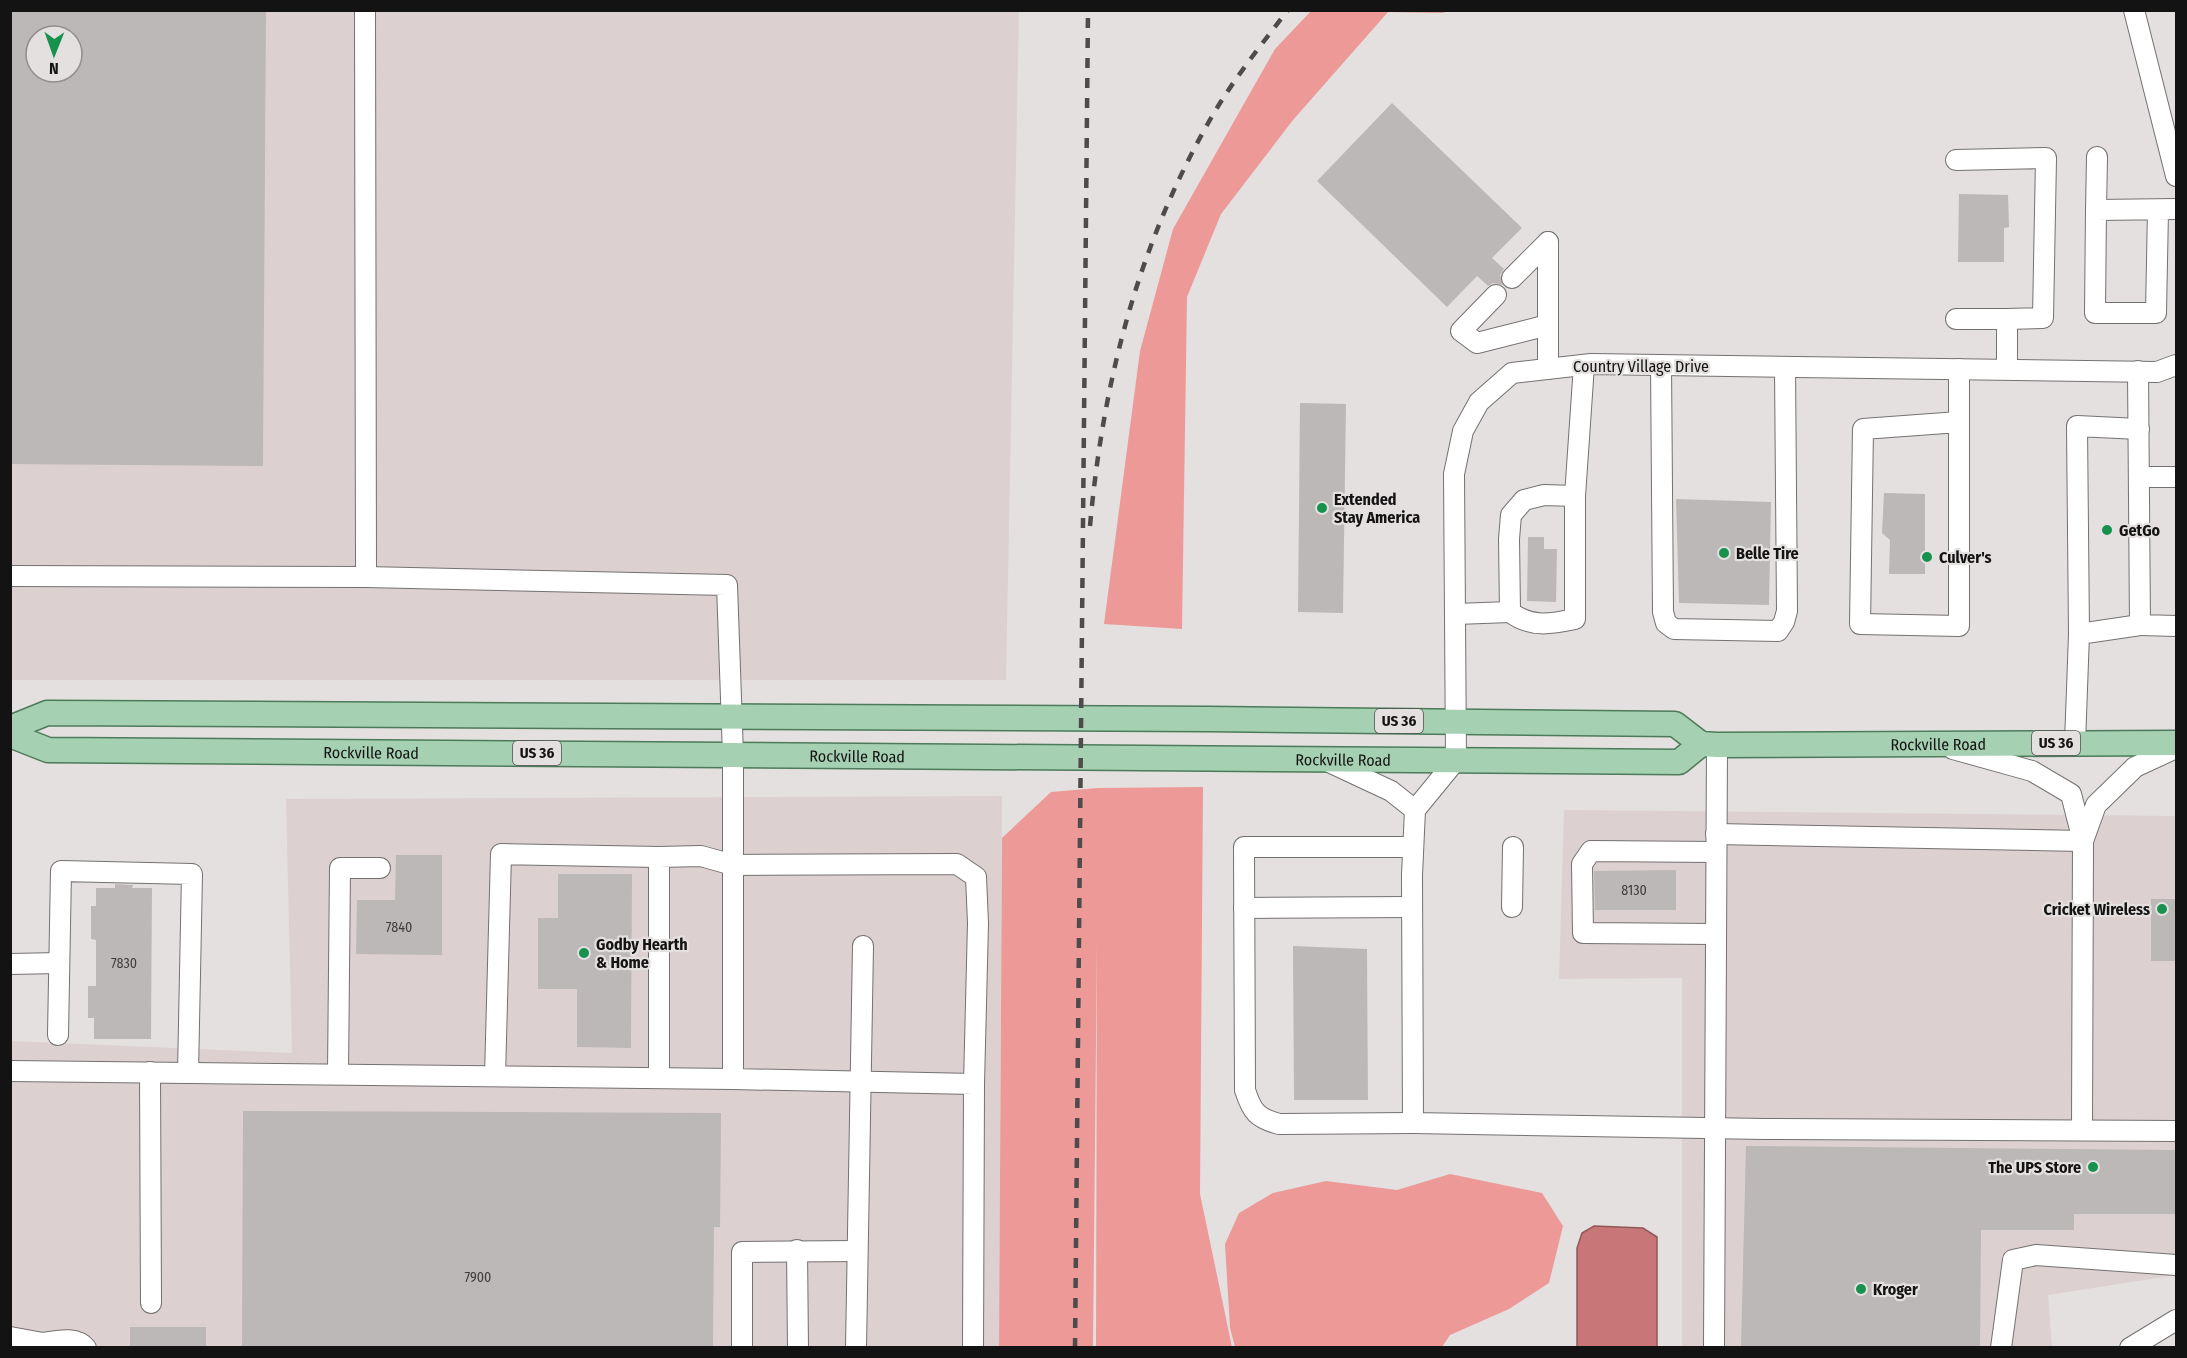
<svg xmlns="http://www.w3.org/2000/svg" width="2187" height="1358" font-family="'Fira Sans Condensed',sans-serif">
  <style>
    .built { fill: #ddd0d0; fill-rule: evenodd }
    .green { fill: #ec9998 }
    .water { fill: #c87677; stroke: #925859; stroke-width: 1.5 }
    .building { fill: #bbb8b7; fill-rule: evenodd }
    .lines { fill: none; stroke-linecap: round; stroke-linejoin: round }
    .minor-casing { stroke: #747171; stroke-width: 22 }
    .major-casing { stroke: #4b7b59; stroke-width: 27 }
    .minor { stroke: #fff; stroke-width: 20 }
    .major { stroke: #a5d1b2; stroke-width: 24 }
    .rail { stroke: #4d4b4b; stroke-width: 4.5; stroke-dasharray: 10 10; stroke-linecap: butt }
    .poi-dot { fill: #16914e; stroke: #e4e0df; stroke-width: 2 }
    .labels { text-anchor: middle; stroke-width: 4.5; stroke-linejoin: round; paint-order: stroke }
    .number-label { font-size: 14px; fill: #3e3c3c }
    .shield { fill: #e4e0df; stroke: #525050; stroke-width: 1.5 }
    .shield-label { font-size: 15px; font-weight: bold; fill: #141313 }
    .street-label { font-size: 16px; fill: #141313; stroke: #e4e0df }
    .poi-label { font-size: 16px; font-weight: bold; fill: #141313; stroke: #e4e0df; text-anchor: start }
  </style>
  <rect width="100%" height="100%" fill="#e4e0df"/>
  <!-- built -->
  <g class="built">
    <path d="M11,11H1019L1006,680H11ZM36,36H72V72H36Z"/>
    <path d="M1002,796L999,1347L11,1348V1041L292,1053L286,799Z"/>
    <path d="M1564,810L2176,816V1275L2048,1295L2052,1347H1682V978L1559,979Z"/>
  </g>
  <!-- green -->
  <g class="green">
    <path d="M1312,10L1449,11L1442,13L1388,12L1293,120L1221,214L1187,297L1182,629L1104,624L1140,351L1173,229L1275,49Z"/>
    <path d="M1203,787L1200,1194L1232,1347H1096L1097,942L1093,1347H999L1002,838L1051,792L1098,788Z"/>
    <path d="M1450,1174L1542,1193L1563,1226L1549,1283L1509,1309L1450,1335L1442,1347H1235L1230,1328L1225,1244L1239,1213L1273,1193L1326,1181L1397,1190Z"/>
  </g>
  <!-- water -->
  <path class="water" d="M1594,1226L1643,1228L1657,1237V1347H1577V1248L1582,1233Z"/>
  <!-- building -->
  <g class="building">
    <path d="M10,10H266L263,466L10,464ZM36,36H72V72H36Z"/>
    <path d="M1392,103L1522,228L1492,258L1504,269L1500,275L1503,285L1493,283L1488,286L1477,276L1447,307L1317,181Z"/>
    <path d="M1959,194L2008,195L2009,227L2004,228V262H1958Z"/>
    <path d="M1300,403L1346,404L1343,613L1298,612Z"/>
    <path d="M1884,493L1925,494V574H1889L1890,540L1882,533Z"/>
    <path d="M1676,499L1771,502L1769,605L1679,603Z"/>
    <path d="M1528,537H1544V549H1557L1556,602L1527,601Z"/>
    <path d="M396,855H442V955L356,954L357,900H395Z"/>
    <path d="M1676,870V910H1595L1594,871Z"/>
    <path d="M558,874H632L631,1048L577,1047V989H538V918H558Z"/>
    <path d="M115,884L133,885L132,888H152L151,1039H94V1018H88V986H96V940L91,939V906H96V888H115Z"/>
    <rect x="2151" y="899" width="25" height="62"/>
    <path d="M1293,946L1367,949L1368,1100H1294Z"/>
    <path d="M243,1111L721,1113L720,1227H714L713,1347H242Z"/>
    <path d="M1746,1146L2176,1150V1214H2074V1230H1981L1980,1347H1741Z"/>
    <rect x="130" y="1327" width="76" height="20"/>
  </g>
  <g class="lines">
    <!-- minor casing -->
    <g class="minor-casing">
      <g id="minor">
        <path d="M2134,10L2176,176"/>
        <path d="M1956,160L2046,158L2043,318L2007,319"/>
        <path d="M2096,210L2097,157"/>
        <path d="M2158,210L2156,313H2095L2096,210L2176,209"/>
        <path d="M1512,278L1548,242"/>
        <path d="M1496,295L1461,331L1477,343L1548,325"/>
        <path d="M1956,319H2007V369"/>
        <path d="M1661,365L1663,612L1666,623L1674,629L1778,631L1784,622L1787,611L1785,367"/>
        <path d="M2176,365L2157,372L1591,364L1512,373L1479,402L1463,431L1454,474L1456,760L1415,810L1412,875L1413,1123L1765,1129L2176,1131"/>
        <path d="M1548,369V242"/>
        <path d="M1959,369V626L1860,624L1863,429L1959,422"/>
        <path d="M2138,371L2140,625L2176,626"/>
        <path d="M2139,477H2176"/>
        <path d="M1575,496L1544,495L1524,500L1511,515L1509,539L1510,612C1531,628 1551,624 1575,619V496L1584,365"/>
        <path d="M10,576L366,577L365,10"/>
        <path d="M366,577L727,585L733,755V1079L974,1084L973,1348"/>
        <path d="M1456,614L1510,612"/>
        <path d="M2079,634L2077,426L2139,429"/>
        <path d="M2075,743L2079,634L2140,625"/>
        <path d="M1953,749L2032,771L2071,794L2083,841L2082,1130"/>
        <path d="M1329,762L1391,791L1415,810"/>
        <path d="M1716,834L2083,841"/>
        <path d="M2083,841L2096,805L2135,767L2176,748"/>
        <path d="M1512,907L1513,847"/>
        <path d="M1244,908L1412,907"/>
        <path d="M1716,934L1583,933L1582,864L1591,851L1716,852"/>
        <path d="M10,964L59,963"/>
        <path d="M58,1035L61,871L192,874L188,1073"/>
        <path d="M10,1071L733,1079"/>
        <path d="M150,1072L151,1303"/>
        <path d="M338,1074L340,868H380"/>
        <path d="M495,1076L501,854L659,857"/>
        <path d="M659,1077V857L701,856L733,865L957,864L976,877L978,923L974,1084"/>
        <path d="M1413,1123L1279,1124C1257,1118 1252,1112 1245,1090L1244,847H1413"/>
        <path d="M797,1250L798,1348"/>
        <path d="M10,1337L43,1343V1348"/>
        <path d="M43,1343C57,1341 76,1336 86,1348"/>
        <path d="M742,1348V1252L857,1251"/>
        <path d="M856,1348L863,946"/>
        <path d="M1714,1348L1717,745"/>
        <path d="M2001,1348L2013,1260L2036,1255L2176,1265"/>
        <path d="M2130,1348L2176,1320"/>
      </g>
    </g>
    <!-- major casing -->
    <g class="major-casing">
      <g id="major">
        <path id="s1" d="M10,728L47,713L1208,719L1675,724L1701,744L1717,745L2176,743"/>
        <path id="s2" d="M10,735L48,750L1679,762L1701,744"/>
      </g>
    </g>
    <!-- minor -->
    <use href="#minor" class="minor"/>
    <!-- major -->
    <use href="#major" class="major"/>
    <!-- rail -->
    <g class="rail">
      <path d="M1090,526C1103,381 1138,245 1211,118C1233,80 1261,45 1288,10"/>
      <path d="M1075,1348L1088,10"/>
    </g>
  </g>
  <!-- markers -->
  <g class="poi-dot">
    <circle cx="1322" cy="508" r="6"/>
    <circle cx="2107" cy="530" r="6"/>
    <circle cx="1724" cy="553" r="6"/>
    <circle cx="1927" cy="557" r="6"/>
    <circle cx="2162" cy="909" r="6"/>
    <circle cx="584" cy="953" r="6"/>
    <circle cx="2093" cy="1167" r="6"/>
    <circle cx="1861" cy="1289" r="6"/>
  </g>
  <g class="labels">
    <!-- number labels -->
    <g class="number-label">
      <text x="1634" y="895">8130</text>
      <text x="399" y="932">7840</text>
      <text x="124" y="968">7830</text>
      <text x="478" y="1282">7900</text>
    </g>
    <!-- shield labels -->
    <g class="shield">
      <rect x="1375" y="709" width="48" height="24" rx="4.5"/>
      <rect x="2032" y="731" width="48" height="24" rx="4.5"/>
      <rect x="513" y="741" width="48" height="24" rx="4.5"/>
    </g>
    <g class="shield-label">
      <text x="1399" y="726">US 36</text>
      <text x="2056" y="748">US 36</text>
      <text x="537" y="758">US 36</text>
    </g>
    <!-- street labels -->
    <g class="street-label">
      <text x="1641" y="372">Country Village Drive</text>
      <text dy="6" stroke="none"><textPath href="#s1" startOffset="1938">Rockville Road</textPath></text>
      <text dy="6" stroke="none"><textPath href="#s2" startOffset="364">Rockville Road</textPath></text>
      <text dy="6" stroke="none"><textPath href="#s2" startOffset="850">Rockville Road</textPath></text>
      <text dy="6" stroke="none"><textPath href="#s2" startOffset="1336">Rockville Road</textPath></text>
    </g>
    <!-- poi labels -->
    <g class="poi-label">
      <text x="1334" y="505">Extended<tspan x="1334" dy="18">Stay America</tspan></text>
      <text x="2119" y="536">GetGo</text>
      <text x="1736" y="559">Belle Tire</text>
      <text x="1939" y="563">Culver's</text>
      <text x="2150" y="915" text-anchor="end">Cricket Wireless</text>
      <text x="596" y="950">Godby Hearth<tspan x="596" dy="18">&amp; Home</tspan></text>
      <text x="2081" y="1173" text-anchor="end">The UPS Store</text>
      <text x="1873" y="1295">Kroger</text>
    </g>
  </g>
  <!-- border -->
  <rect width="2187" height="1358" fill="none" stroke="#141313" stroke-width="24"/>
  <!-- north arrow -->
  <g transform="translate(54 54) rotate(181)"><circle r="28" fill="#e4e0df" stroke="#918e8d" stroke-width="1.5"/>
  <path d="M0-4.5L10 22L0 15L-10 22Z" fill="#16914e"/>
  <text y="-9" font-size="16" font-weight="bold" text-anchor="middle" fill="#141313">N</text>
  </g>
</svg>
